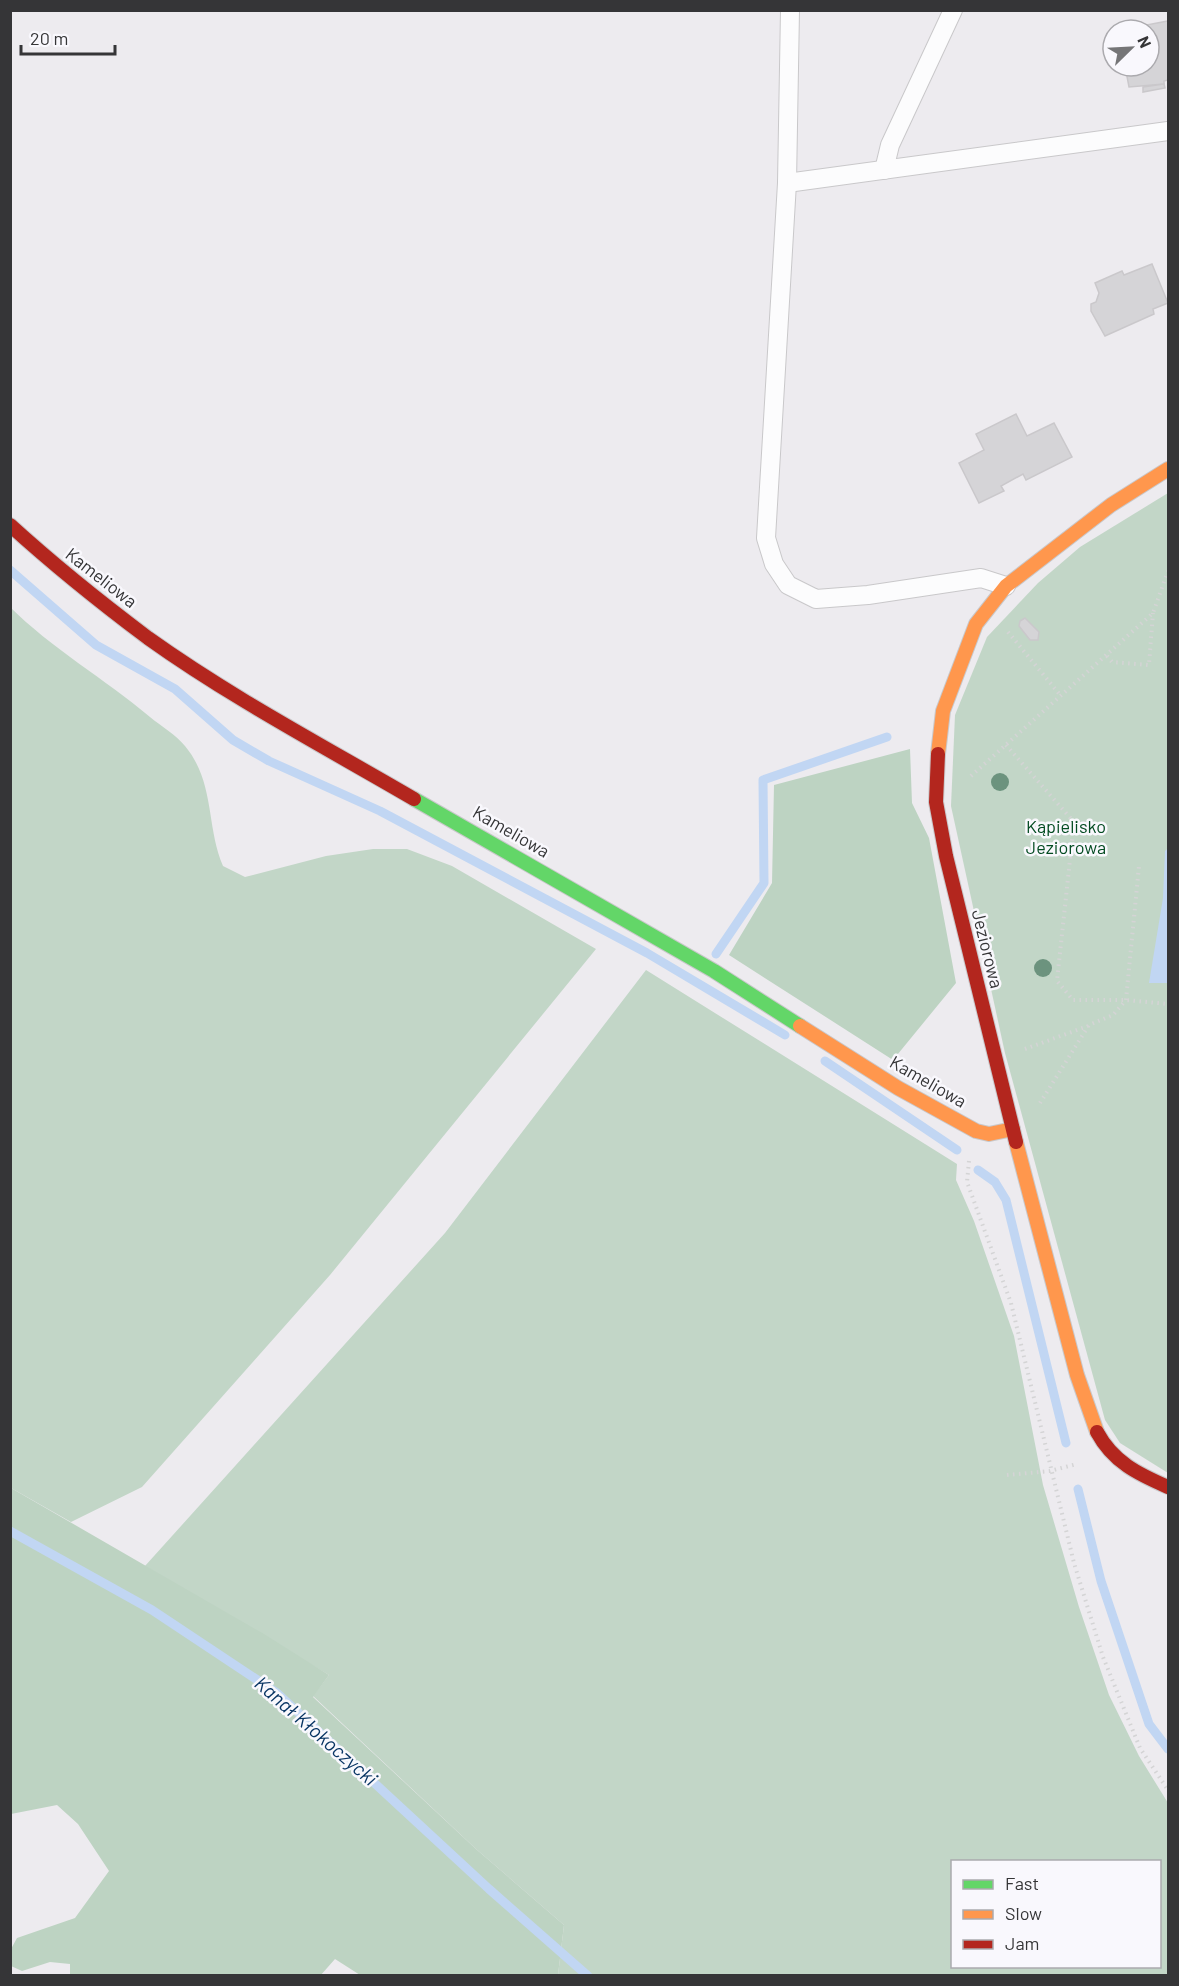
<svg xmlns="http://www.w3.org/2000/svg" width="1179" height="1986" font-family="Barlow,sans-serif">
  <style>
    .green { fill: #c2d6c7; fill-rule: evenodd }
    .forest { fill: #bdd3c2 }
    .water { fill: #c1d6f3 }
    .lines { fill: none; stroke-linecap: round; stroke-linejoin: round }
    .stream { stroke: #c1d6f3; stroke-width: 9 }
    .building { fill: #d5d4d7; stroke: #cac8cb; stroke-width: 1.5 }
    .lane-casing { stroke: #c9c8ca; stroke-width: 20 }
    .fast-casing { stroke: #c9c8ca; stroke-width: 16 }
    .slow-casing { stroke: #c9c8ca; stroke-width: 16 }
    .jam-casing { stroke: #c9c8ca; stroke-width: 16 }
    .path { stroke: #d4d4d5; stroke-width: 4; stroke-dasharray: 1.5 4.5; stroke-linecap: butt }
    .lane { stroke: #fcfcfd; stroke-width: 18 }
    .fast { stroke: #63d668; stroke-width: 14 }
    .slow { stroke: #ff974d; stroke-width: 14 }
    .jam { stroke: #b3261e; stroke-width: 14 }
    .tree { fill: #6c937e }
    .labels { text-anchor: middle; stroke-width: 5; stroke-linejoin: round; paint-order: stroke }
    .street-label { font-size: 18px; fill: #353537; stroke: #f9f8fd }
    .park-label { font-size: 18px; fill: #034b21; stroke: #f9f8fd }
    .water-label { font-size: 20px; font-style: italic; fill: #093564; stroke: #f9f8fd }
  </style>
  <rect width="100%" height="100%" fill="#edebef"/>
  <!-- green -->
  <g class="green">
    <path d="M1168,493V1473L1120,1443L1105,1420L1005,1053L951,806L955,715L987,637L1038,583L1080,547Z"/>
    <path d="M10,607C51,648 105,679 150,717C161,726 176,735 185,746C215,782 206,826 223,866L245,877L326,856L373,849H407L452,866L596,949L330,1275L142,1487L71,1522L11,1488Z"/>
    <path d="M646,970L957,1164L956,1180L974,1221L1014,1336L1043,1485L1079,1607L1109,1695L1139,1756L1168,1803V1975H558L564,1925L476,1849L313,1696L329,1675L145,1566L445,1233ZM952,1862H1160V1966H952Z"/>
  </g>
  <!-- forest -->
  <g class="forest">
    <path d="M910,749L912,803L929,838L956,983L893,1060L729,955L772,883L774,785Z"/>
    <path d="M11,1488L264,1634L329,1675L313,1697L476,1849L564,1925L558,1975H360L335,1959L320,1976H70V1964L50,1962L22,1971L11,1966V1949L17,1938L75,1918L109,1871L78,1824L57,1805L11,1814Z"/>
  </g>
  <!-- water -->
  <path class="water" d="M1168,848V983H1149L1163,898L1165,851Z"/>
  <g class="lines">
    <!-- stream -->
    <g class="stream">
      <path d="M10,570L96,645L175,689L233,740L269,761L380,811L647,953L785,1035"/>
      <path d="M716,954L764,883L763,780L887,737"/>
      <path d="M825,1061L957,1150"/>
      <path d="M978,1170L995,1182L1006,1200L1066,1443"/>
      <path d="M1078,1489L1101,1581L1149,1724L1168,1749"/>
      <path d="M10,1531L152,1610L277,1693L489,1889L588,1976"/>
    </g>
  </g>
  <!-- building -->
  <g class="building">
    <path d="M1168,21V80L1164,81V84L1129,87L1125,66H1149V30H1142L1141,26Z"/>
    <path d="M1164,84L1165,88L1143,92V87Z"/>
    <path d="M1152,264L1168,303L1153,309L1154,314L1105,336L1091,311V304L1096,302L1099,293L1095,283L1122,271L1124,275Z"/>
    <path d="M1016,414L1027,436L1054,423L1072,457L1026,480L1023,474L1001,486L1004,491L979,503L959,463L984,450L976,434Z"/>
    <path d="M1025,618L1039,632L1038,640H1030L1019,626L1020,621Z"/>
  </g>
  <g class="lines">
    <!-- lane casing -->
    <g class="lane-casing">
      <g id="lane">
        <path d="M790,10L787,183L766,538L774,564L788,585L816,599L868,595L981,578L1006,586"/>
        <path d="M884,170L890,145L953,10"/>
        <path d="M787,183L1168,131"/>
      </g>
    </g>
    <!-- fast casing -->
    <g class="fast-casing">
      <path id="fast" d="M414,799L714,971L800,1026"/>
    </g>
    <!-- slow casing -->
    <g class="slow-casing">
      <g id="slow">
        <path d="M938,754L943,711L976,624L1006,586L1111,505L1168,469"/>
        <path d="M800,1026L898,1088L976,1131L989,1134L1013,1129"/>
        <path d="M1016,1142L1077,1375L1097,1432"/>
      </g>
    </g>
    <!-- jam casing -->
    <g class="jam-casing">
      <g id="jam">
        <path d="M10,525C54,565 100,602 148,638C232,698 325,747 414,799"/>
        <path d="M938,754L936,802L946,856L1016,1142"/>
        <path d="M1097,1432C1113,1462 1138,1474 1168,1487"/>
      </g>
    </g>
    <!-- path -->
    <g class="path">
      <path d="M1008,632L1061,696"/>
      <path d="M1107,656L1112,662L1149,665L1153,613"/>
      <path d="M1006,745L1074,822L1057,981L1073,1000H1126L1168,1004"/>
      <path d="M971,776L1153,613L1168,571"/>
      <path d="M1025,1049L1088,1026"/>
      <path d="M1040,1103L1089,1025L1113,1015L1126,1000L1139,866"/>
      <path d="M969,1161L967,1182L1011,1303L1074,1563L1103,1657L1140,1748L1168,1790"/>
      <path d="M1007,1475L1050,1471L1077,1464"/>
    </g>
    <!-- lane -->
    <use href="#lane" class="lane"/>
    <!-- fast -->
    <use href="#fast" class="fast"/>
    <!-- slow -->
    <use href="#slow" class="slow"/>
    <!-- jam -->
    <use href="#jam" class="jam"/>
  </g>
  <!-- trees -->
  <g class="tree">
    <circle cx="1000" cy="782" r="9"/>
    <circle cx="1043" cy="968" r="9"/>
  </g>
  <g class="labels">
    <!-- street labels -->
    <g class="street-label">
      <text transform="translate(101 578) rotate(38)" y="6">Kameliowa</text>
      <text transform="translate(511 832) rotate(30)" y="6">Kameliowa</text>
      <text transform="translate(987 949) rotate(76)" y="6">Jeziorowa</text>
      <text transform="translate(928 1082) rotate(30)" y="6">Kameliowa</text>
    </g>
    <!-- park labels -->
    <g class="park-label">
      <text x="1066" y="833">Kąpielisko<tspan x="1066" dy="21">Jeziorowa</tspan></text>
    </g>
    <!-- water labels -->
    <g class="water-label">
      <text transform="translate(316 1731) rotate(41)" y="7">Kanał Kłokoczycki</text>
    </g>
  </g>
  <!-- border -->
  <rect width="1179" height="1986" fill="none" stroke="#353537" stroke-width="24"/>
  <!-- legend -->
  <rect x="951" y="1860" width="210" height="108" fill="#f9f8fd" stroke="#abaaae" stroke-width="1.5"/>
  <rect x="963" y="1880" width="30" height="9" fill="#63d668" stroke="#abaaae" stroke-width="1.5"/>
  <text x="1005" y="1890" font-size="18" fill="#353537">Fast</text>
  <rect x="963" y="1910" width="30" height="9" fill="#ff974d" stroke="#abaaae" stroke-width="1.5"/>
  <text x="1005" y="1920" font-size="18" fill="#353537">Slow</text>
  <rect x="963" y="1940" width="30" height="9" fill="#b3261e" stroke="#abaaae" stroke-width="1.5"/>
  <text x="1005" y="1950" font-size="18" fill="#353537">Jam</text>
  <!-- north arrow -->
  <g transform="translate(1131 48) rotate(66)"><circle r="28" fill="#f9f8fd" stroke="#abaaae" stroke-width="1.5"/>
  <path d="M0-4.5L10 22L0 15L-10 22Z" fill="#757577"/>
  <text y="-9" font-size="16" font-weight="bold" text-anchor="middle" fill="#353537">N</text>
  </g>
  <!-- scale -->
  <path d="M21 45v9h94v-9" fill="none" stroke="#353537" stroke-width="3"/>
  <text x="30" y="45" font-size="18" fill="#353537" stroke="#f9f8fd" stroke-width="4.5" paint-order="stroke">20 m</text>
</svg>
